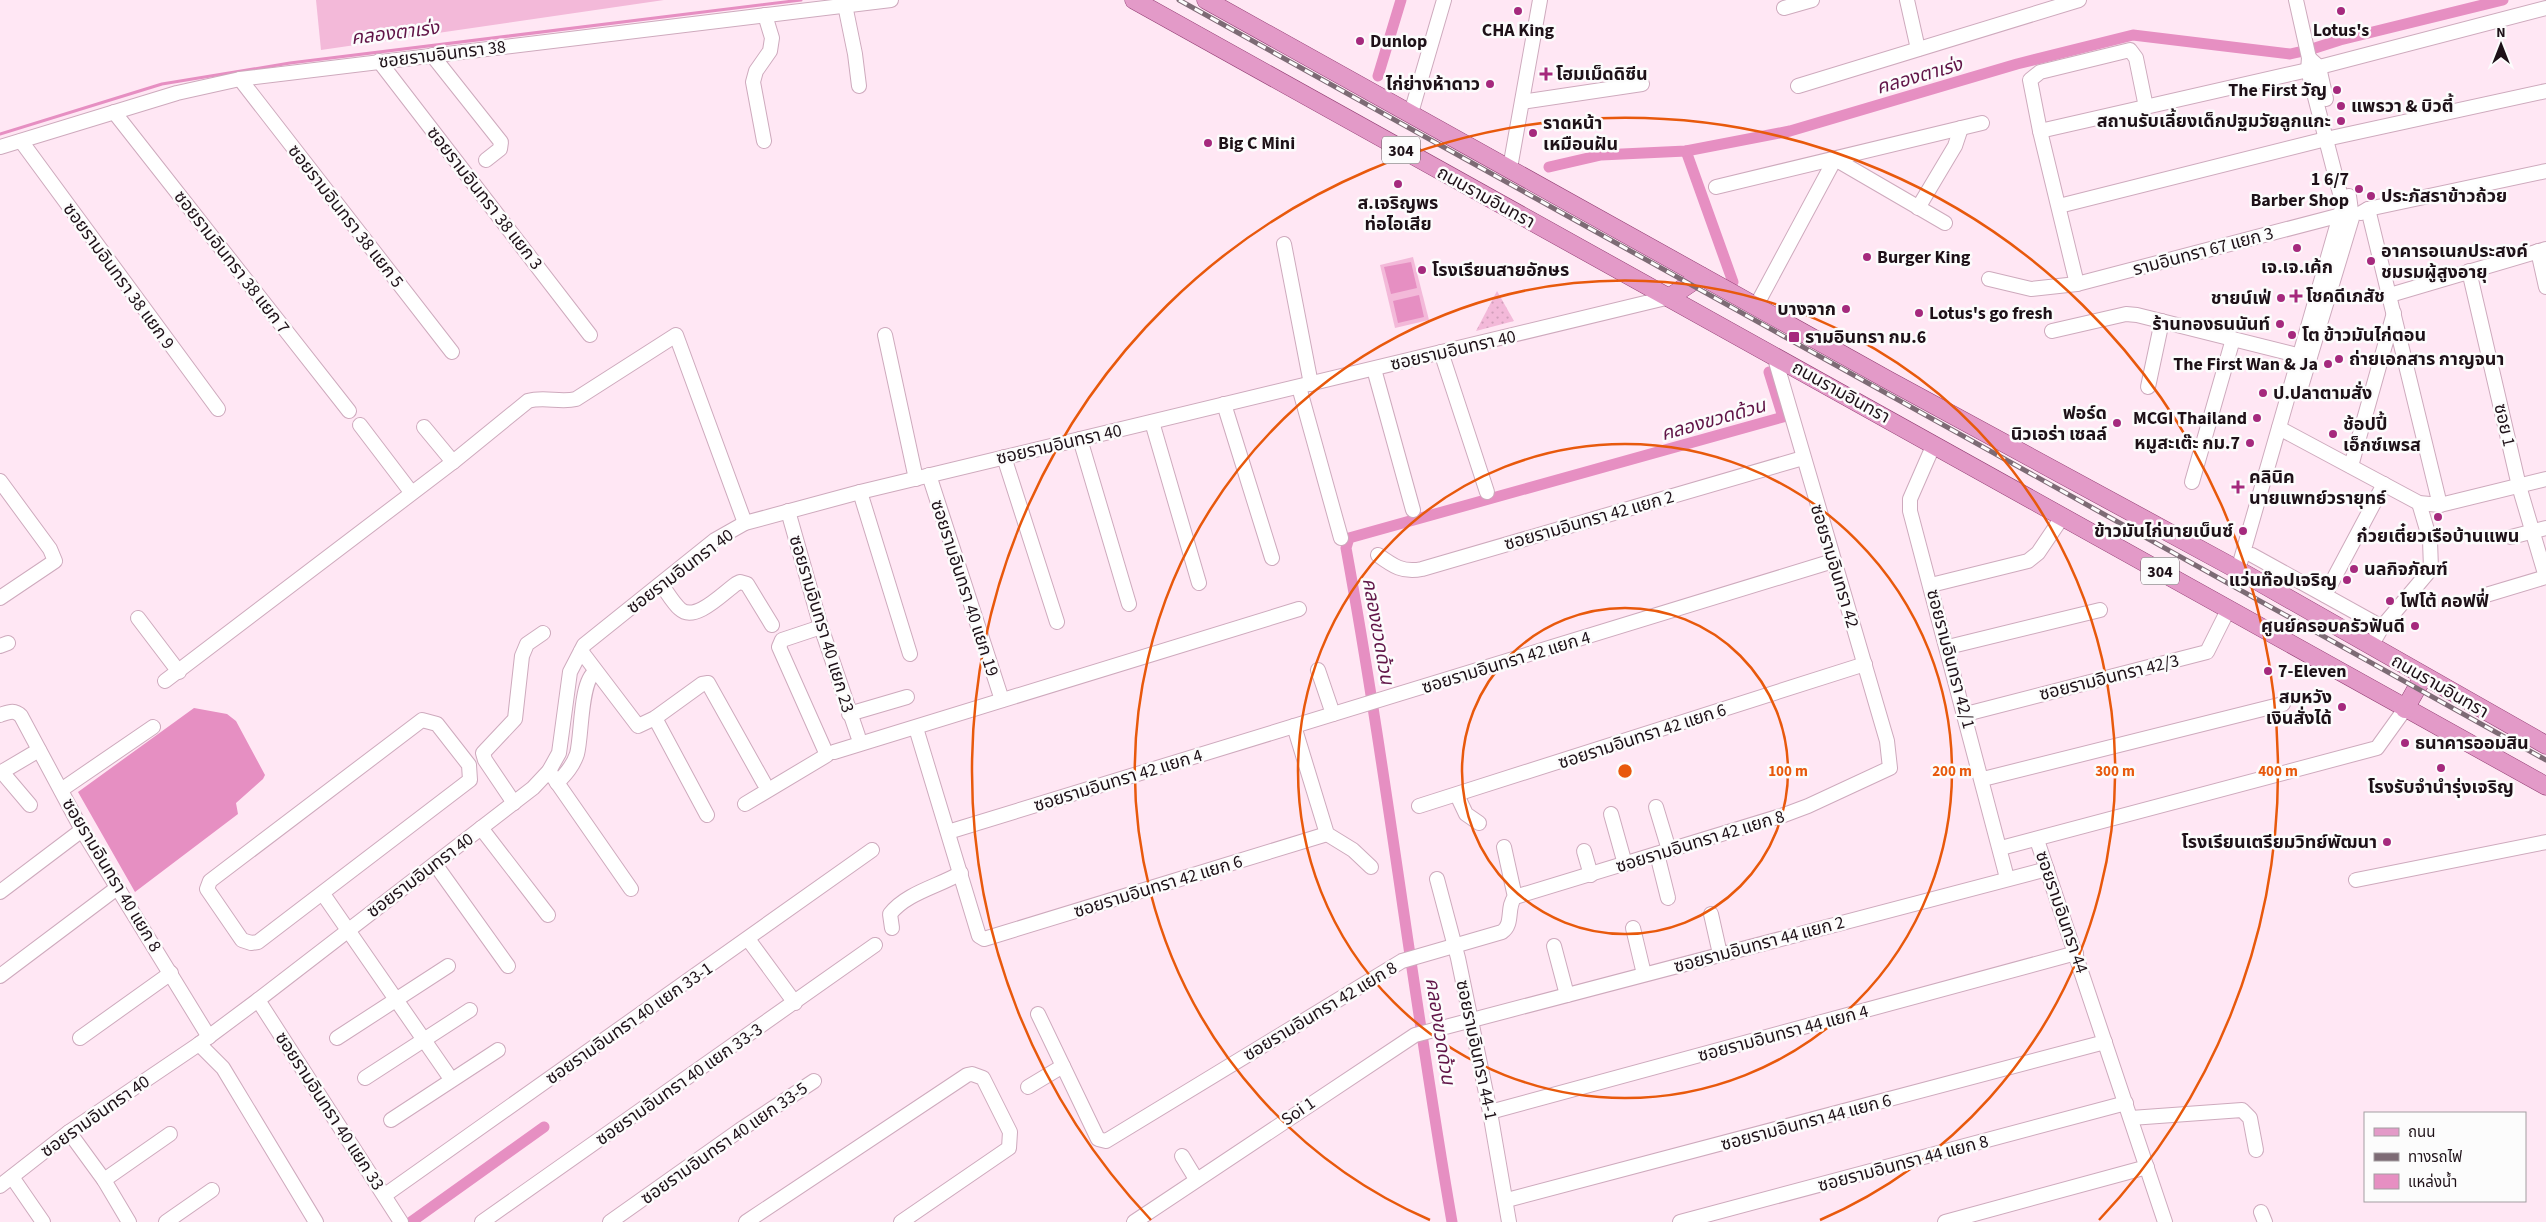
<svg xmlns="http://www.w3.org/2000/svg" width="2546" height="1222" font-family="'Source Sans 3','Noto Sans Thai',sans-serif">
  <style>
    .grass { fill: #f3b9d9 }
    .park { fill: url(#park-dots) }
    .water { fill: #e68fc2 }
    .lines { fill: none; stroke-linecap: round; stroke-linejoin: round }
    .stream { stroke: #e68fc2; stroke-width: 3 }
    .canal { stroke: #e68fc2; stroke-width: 11 }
    .minor-casing { stroke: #ceaabd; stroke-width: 16 }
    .major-casing { stroke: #923e73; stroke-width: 19 }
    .minor { stroke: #fff; stroke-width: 14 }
    .major { stroke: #e39ac8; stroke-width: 18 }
    .rail-casing { stroke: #7d6b75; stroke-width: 5 }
    .rail { stroke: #fcfcfc; stroke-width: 3; stroke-dasharray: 9; stroke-linecap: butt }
    .ring { fill: none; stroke: #e8590c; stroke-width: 2.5 }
    .poi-dot { fill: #a5297d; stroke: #fcfcfc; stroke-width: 2 }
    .labels { text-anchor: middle; stroke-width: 5; stroke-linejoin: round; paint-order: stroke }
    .shield { fill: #fcfcfc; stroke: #61585c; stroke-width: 1 }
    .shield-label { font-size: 16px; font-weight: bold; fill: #1e1118 }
    .poi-label { font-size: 18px; font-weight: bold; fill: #1e1118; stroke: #fcfcfc; text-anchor: start }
    .street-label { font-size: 18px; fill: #1e1118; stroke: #fcfcfc }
    .water-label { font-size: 19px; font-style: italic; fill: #601447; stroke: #fcfcfc }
    .centre { fill: #e8590c; stroke: #fcfcfc; stroke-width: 2.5 }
    .ring-label { font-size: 15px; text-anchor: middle; font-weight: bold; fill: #e8590c; stroke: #fcfcfc; stroke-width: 5; stroke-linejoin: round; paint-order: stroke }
  </style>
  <defs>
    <pattern id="park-dots" width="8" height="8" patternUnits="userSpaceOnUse" patternTransform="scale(1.25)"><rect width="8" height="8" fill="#f3b9d9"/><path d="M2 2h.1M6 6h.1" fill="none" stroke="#d09eba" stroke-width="1.8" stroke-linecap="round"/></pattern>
  </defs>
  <rect width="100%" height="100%" fill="#ffe7f4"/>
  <!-- grass -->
  <g class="grass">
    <path d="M316,0H664L321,50Z"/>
    <path d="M1413,257L1429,320L1395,328L1380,265Z"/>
  </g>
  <!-- park -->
  <path class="park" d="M1497,291L1514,321L1476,331Z"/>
  <!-- water -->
  <g class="water">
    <path d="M1411,262L1417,288L1391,294L1384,267Z"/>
    <path d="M1419,295L1424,317L1398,323L1393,301Z"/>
    <path d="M194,708L227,714L236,721L265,775L263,779L236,803L238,814L135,892L78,792Z"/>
  </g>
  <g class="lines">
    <!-- stream -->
    <path class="stream" d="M0,134L162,84L290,63L801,0"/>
    <!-- canal -->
    <g class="canal">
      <path d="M2315,48L2340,40L2503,0"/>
      <path d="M1378,76L1401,0"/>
      <path d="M1686,151L1733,282"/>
      <path d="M1549,167L1601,155L1686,151L1790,131L2017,64L2133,35L2290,54L2299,52"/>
      <path d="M411,1222L544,1127"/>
      <path d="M1452,1222C1413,998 1387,772 1346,548L1349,538L1783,417L1769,372"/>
    </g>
    <!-- minor casing -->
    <g class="minor-casing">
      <g id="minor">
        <path d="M1907,0L1918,49"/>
        <path d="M845,5L855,54L859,86"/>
        <path d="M1784,8L1812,0"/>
        <path d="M432,55L501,142L500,149L486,160"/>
        <path d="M2309,58L2319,67L2326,99"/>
        <path d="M379,61L590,335"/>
        <path d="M240,79L452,352"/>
        <path d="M1798,86L2079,0"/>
        <path d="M1522,102L1642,84"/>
        <path d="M114,112L349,411"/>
        <path d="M1411,113L1444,0"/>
        <path d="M2040,131L2308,70L2546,8"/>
        <path d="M21,141L218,409"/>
        <path d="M764,141L753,82L756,71L770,51L772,38L765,15"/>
        <path d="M0,147L177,93L240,79L891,0"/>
        <path d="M1510,168L1540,0"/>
        <path d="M1716,187L1982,123"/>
        <path d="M2059,206L2326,139L2546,91"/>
        <path d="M1918,208L1955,146L1961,128"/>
        <path d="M2368,209L2440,505"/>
        <path d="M2361,213L2368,209L2546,171"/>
        <path d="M1284,244L1311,384"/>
        <path d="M2538,251L2546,287"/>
        <path d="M2469,271L2519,486L2546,577"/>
        <path d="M1989,279L2031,289L2077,284L2341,215L2348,217"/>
        <path d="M2077,284L2040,131L2030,80L2040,72L2130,50L2136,58L2146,107"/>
        <path d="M2390,295L2546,249"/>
        <path d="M1756,306L1835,159L1945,223"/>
        <path d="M2052,331L2126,314L2137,315L2301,356"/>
        <path d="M885,335L916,479"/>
        <path d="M1441,352L1487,492"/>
        <path d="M1374,369L1413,510"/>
        <path d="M1299,387L1341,538"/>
        <path d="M2148,387L2162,321"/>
        <path d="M2301,387L2352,218L2349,196"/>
        <path d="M1224,404L1272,558"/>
        <path d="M1152,422L1199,583"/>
        <path d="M360,425L411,492"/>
        <path d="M424,427L453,462"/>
        <path d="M2279,428L2419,503L2440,505L2546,479"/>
        <path d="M1080,439L1129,604"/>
        <path d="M1934,444L1910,499V511L2007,878"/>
        <path d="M1004,457L1057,622"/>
        <path d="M2351,466L2394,313"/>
        <path d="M929,475L1002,700"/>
        <path d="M0,481L50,549L55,561L0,598"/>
        <path d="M2192,482L2233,339"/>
        <path d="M860,492L910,654"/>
        <path d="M788,511L821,627L858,736"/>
        <path d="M2511,537L2546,528"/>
        <path d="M1378,555C1393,566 1403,573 1422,569L1803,458"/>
        <path d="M2252,555L2382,627"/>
        <path d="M2238,570L2343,205L2308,70L2309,58L2296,0"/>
        <path d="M661,584C667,592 673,603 680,609C695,623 723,593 736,584L740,582L747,584L772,625"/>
        <path d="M1931,585L2028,561L2038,553L2063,516"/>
        <path d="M2325,595L2384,484"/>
        <path d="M2486,595L2546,577"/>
        <path d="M138,618L179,672"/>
        <path d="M0,646L8,643"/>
        <path d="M2371,646L2382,627L2431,569L2430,540L2419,503"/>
        <path d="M1948,647L2100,610"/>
        <path d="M581,651L638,726L655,718L702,684L708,683L764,783"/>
        <path d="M1318,670L1333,714"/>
        <path d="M165,681L453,462L528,401C544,396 560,403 576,399L676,335L745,523"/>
        <path d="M849,714L907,697"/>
        <path d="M1966,714L2207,652L2228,610"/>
        <path d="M0,715C9,712 14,709 21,716L82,830L209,1037"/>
        <path d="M655,718L707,815"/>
        <path d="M422,720L437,724L469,765L470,780L258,942L251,943L242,940L207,889L210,881Z"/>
        <path d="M1294,726L1327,834L1353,850L1371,867"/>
        <path d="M916,728L979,936L984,939L1327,834"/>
        <path d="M834,752L1299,609"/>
        <path d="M549,771L631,889"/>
        <path d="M2,772L30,805"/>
        <path d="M0,773L39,750"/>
        <path d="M1983,779L2283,704"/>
        <path d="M557,783C566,774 573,766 577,754C582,735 580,682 595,672"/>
        <path d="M61,790L153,727"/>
        <path d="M1457,795L1466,814L1479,823"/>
        <path d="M514,803L485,760L483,753L515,719L522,656L527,644L543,633"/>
        <path d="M745,804L827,755L779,647L782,640L821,627"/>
        <path d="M1419,806L1865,664"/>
        <path d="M1656,807L1669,850"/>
        <path d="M1611,814L1625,864"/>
        <path d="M481,828L548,915"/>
        <path d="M948,832L1833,561"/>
        <path d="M2037,840L2165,1222"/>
        <path d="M1504,847L1515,897"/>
        <path d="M2001,848L2377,748L2405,709"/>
        <path d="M1584,851L1591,875"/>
        <path d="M1657,854L1668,898"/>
        <path d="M435,864L508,966"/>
        <path d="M1437,879L1458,958L1490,1112L1509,1222"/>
        <path d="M2356,880L2546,842"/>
        <path d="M0,892L82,830"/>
        <path d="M323,894L451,1079"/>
        <path d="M1711,914L1720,954"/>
        <path d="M892,928L890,914C906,893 939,886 961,873"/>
        <path d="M1633,928L1644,974"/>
        <path d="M748,939L795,1003"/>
        <path d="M1554,946L1567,995"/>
        <path d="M0,976L117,888"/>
        <path d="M258,1000L401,1222"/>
        <path d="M1038,1014L1098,1139L1106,1141L1402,961L1502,932C1514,924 1506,907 1515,897L1784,815L1808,806L1890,768L1887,741L1774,355"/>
        <path d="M80,1038L171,973"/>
        <path d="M337,1038L448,966"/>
        <path d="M199,1044L223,1068L316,1222"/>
        <path d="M365,1078L470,1010"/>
        <path d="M1028,1087L1063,1066"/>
        <path d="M1490,1112L2076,953"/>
        <path d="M2131,1118L2242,1110L2250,1118L2256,1150"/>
        <path d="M391,1120L498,1050"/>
        <path d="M69,1132L104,1180L129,1222"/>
        <path d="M1182,1156L1196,1179"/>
        <path d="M12,1177L43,1222"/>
        <path d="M104,1180L170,1134"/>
        <path d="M0,1186L69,1132L199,1044L258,1000L533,788L549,771L559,753L570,672L584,645L715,540L745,523L860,492L1670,297"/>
        <path d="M385,1195L872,850"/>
        <path d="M1507,1200L2105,1042"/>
        <path d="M2261,1212L2265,1222"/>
        <path d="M166,1222L212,1190"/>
        <path d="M482,1222L875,945"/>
        <path d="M610,1222L740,1130L814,1081"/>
        <path d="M746,1222L967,1075L972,1074L983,1078L1010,1132L1009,1148L901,1222"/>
        <path d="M1134,1222L1415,1035L2047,869"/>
        <path d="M1680,1222L2126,1103"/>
        <path d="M1945,1222L2147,1167"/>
      </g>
    </g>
    <!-- major casing -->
    <g class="major-casing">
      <g id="major">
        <path d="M1134,0L2546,786"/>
        <path d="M1206,0L1888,380L2247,575L2546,745"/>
        <path d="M1670,297L1701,276"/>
        <path d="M2405,709L2423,677"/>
      </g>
    </g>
    <!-- minor -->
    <use href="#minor" class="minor"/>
    <!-- major -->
    <use href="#major" class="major"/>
    <!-- rail casing -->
    <g class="rail-casing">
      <path id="rail" d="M1179,0L2546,760"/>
    </g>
    <!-- rail -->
    <use href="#rail" class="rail"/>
  </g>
  <!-- distance rings -->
  <g class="ring">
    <circle cx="1625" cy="771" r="163"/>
    <circle cx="1625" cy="771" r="327"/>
    <path d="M1430 1220A490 490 0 1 1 1820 1220"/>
    <path d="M1151 1220A653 653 0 1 1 2099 1220"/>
  </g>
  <!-- markers -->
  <g class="poi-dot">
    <circle cx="1518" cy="11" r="5"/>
    <circle cx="2341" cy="11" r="5"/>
    <circle cx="1360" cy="41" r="5"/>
    <path d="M1543.5 66.5h5v5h5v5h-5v5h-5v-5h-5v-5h5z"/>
    <circle cx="1490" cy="84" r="5"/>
    <circle cx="2337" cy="90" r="5"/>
    <circle cx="2341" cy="106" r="5"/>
    <circle cx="2341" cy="121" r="5"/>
    <circle cx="1533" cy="133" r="5"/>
    <circle cx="1208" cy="143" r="5"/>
    <circle cx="1398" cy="184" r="5"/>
    <circle cx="2359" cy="189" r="5"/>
    <circle cx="2371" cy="196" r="5"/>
    <circle cx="2297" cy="248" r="5"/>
    <circle cx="1867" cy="257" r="5"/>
    <circle cx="2371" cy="261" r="5"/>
    <circle cx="1422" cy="270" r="5"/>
    <path d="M2293.5 288.5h5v5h5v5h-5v5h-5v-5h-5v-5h5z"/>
    <circle cx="2281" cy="298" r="5"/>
    <circle cx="1846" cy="309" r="5"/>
    <circle cx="1919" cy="313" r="5"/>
    <circle cx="2280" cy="324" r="5"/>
    <circle cx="2292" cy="335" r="5"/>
    <rect x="1788" y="331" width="12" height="12" rx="2.5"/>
    <circle cx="2339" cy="359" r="5"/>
    <circle cx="2328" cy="364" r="5"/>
    <circle cx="2263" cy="393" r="5"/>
    <circle cx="2257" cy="418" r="5"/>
    <circle cx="2117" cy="423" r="5"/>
    <circle cx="2333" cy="434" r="5"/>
    <circle cx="2250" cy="443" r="5"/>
    <path d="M2235.5 479.5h5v5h5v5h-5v5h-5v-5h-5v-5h5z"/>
    <circle cx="2438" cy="517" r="5"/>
    <circle cx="2243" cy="531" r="5"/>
    <circle cx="2354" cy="569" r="5"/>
    <circle cx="2347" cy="580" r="5"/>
    <circle cx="2390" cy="601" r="5"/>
    <circle cx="2415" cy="626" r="5"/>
    <circle cx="2268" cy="671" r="5"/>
    <circle cx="2342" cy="707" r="5"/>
    <circle cx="2405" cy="743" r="5"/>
    <circle cx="2441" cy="768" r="5"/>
    <circle cx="2387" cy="842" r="5"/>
  </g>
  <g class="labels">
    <!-- shield labels -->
    <g class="shield">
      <rect x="1382" y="136.5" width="38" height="27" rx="4"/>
      <rect x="2141" y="557.5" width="38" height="27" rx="4"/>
    </g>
    <g class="shield-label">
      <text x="1401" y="156">304</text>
      <text x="2160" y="577">304</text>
    </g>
    <!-- poi labels -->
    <g class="poi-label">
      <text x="1518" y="36" text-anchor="middle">CHA King</text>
      <text x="2341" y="36" text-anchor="middle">Lotus's</text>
      <text x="1370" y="47">Dunlop</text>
      <text x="1556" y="80">โฮมเม็ดดิซีน</text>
      <text x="1480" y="90" text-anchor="end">ไก่ย่างห้าดาว</text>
      <text x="2327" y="96" text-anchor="end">The First วัญ</text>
      <text x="2351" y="112">แพรวา &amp; บิวตี้</text>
      <text x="2331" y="127" text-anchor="end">สถานรับเลี้ยงเด็กปฐมวัยลูกแกะ</text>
      <text x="1543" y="129">ราดหน้า<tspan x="1543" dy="21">เหมือนฝัน</tspan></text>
      <text x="1218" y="149">Big C Mini</text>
      <text x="2349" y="185" text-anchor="end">1 6/7<tspan x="2349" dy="21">Barber Shop</tspan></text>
      <text x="2381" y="202">ประภัสราข้าวถ้วย</text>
      <text x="1398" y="209" text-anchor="middle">ส.เจริญพร<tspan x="1398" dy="21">ท่อไอเสีย</tspan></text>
      <text x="2381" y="257">อาคารอเนกประสงค์<tspan x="2381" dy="21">ชมรมผู้สูงอายุ</tspan></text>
      <text x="1877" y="263">Burger King</text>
      <text x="2297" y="273" text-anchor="middle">เจ.เจ.เค้ก</text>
      <text x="1432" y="276">โรงเรียนสายอักษร</text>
      <text x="2306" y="302">โชคดีเภสัช</text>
      <text x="2271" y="304" text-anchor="end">ชายน์เฟ่</text>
      <text x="1836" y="315" text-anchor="end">บางจาก</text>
      <text x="1929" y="319">Lotus's go fresh</text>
      <text x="2270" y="330" text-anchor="end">ร้านทองธนนันท์</text>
      <text x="2302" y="341">โต ข้าวมันไก่ตอน</text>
      <text x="1805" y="343">รามอินทรา กม.6</text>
      <text x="2349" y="365">ถ่ายเอกสาร กาญจนา</text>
      <text x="2318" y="370" text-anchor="end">The First Wan &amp; Ja</text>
      <text x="2273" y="399">ป.ปลาตามสั่ง</text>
      <text x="2107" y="419" text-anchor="end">ฟอร์ด<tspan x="2107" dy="21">นิวเอร่า เซลล์</tspan></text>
      <text x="2247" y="424" text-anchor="end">MCGI Thailand</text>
      <text x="2343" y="430">ช้อปปี้<tspan x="2343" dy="21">เอ็กซ์เพรส</tspan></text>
      <text x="2240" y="449" text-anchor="end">หมูสะเต๊ะ กม.7</text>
      <text x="2249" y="483">คลินิค<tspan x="2249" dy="21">นายแพทย์วรายุทธ์</tspan></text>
      <text x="2233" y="537" text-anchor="end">ข้าวมันไก่นายเบ็นซ์</text>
      <text x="2438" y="542" text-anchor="middle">ก๋วยเตี๋ยวเรือบ้านแพน</text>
      <text x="2364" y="575">นลกิจภัณฑ์</text>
      <text x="2337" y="586" text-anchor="end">แว่นท๊อปเจริญ</text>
      <text x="2400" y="607">โฟโต้ คอฟฟี่</text>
      <text x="2405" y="632" text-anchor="end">ศูนย์ครอบครัวฟันดี</text>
      <text x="2278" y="677">7-Eleven</text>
      <text x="2332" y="703" text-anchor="end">สมหวัง<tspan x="2332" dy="21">เงินสั่งได้</tspan></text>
      <text x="2415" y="749">ธนาคารออมสิน</text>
      <text x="2441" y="793" text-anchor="middle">โรงรับจำนำรุ่งเจริญ</text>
      <text x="2377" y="848" text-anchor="end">โรงเรียนเตรียมวิทย์พัฒนา</text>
    </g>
    <!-- street labels -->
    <g class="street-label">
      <text transform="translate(442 54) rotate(-7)" y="6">ซอยรามอินทรา 38</text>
      <text transform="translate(1486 197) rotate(29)" y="6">ถนนรามอินทรา</text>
      <text transform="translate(485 198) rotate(52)" y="6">ซอยรามอินทรา 38 แยก 3</text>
      <text transform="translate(346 216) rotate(52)" y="6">ซอยรามอินทรา 38 แยก 5</text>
      <text transform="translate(2203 251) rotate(-15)" y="6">รามอินทรา 67 แยก 3</text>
      <text transform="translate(232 262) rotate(52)" y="6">ซอยรามอินทรา 38 แยก 7</text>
      <text transform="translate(119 276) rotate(54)" y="6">ซอยรามอินทรา 38 แยก 9</text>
      <text transform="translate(1453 350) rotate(-13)" y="6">ซอยรามอินทรา 40</text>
      <text transform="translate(1841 392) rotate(29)" y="6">ถนนรามอินทรา</text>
      <text transform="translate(2505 425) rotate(77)" y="6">ซอย 1</text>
      <text transform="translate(1059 444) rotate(-13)" y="6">ซอยรามอินทรา 40</text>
      <text transform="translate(1589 520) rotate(-16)" y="6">ซอยรามอินทรา 42 แยก 2</text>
      <text transform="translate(1835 566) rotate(73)" y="6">ซอยรามอินทรา 42</text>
      <text transform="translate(680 571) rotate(-37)" y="6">ซอยรามอินทรา 40</text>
      <text transform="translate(965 588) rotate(72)" y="6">ซอยรามอินทรา 40 แยก 19</text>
      <text transform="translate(822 624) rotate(73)" y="6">ซอยรามอินทรา 40 แยก 23</text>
      <text transform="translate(1951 659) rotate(75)" y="6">ซอยรามอินทรา 42/1</text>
      <text transform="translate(1506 662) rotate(-17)" y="6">ซอยรามอินทรา 42 แยก 4</text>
      <text transform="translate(2109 677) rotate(-14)" y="6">ซอยรามอินทรา 42/3</text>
      <text transform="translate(2440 686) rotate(30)" y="6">ถนนรามอินทรา</text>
      <text transform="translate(1642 736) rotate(-18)" y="6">ซอยรามอินทรา 42 แยก 6</text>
      <text transform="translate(1118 780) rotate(-17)" y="6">ซอยรามอินทรา 42 แยก 4</text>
      <text transform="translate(1700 841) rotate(-17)" y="6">ซอยรามอินทรา 42 แยก 8</text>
      <text transform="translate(112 875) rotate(59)" y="6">ซอยรามอินทรา 40 แยก 8</text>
      <text transform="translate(420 875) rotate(-37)" y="6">ซอยรามอินทรา 40</text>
      <text transform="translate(1158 886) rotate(-17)" y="6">ซอยรามอินทรา 42 แยก 6</text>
      <text transform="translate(2062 912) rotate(71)" y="6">ซอยรามอินทรา 44</text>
      <text transform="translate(1759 944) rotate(-15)" y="6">ซอยรามอินทรา 44 แยก 2</text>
      <text transform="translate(1320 1011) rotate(-31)" y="6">ซอยรามอินทรา 42 แยก 8</text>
      <text transform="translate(629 1023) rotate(-35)" y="6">ซอยรามอินทรา 40 แยก 33-1</text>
      <text transform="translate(1783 1033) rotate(-15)" y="6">ซอยรามอินทรา 44 แยก 4</text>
      <text transform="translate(1477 1050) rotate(78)" y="6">ซอยรามอินทรา 44-1</text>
      <text transform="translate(679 1084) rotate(-35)" y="6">ซอยรามอินทรา 40 แยก 33-3</text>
      <text transform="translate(330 1111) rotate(57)" y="6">ซอยรามอินทรา 40 แยก 33</text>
      <text transform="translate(1298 1111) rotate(-34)" y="6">Soi 1</text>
      <text transform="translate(95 1116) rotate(-35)" y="6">ซอยรามอินทรา 40</text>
      <text transform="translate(1806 1122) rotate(-15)" y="6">ซอยรามอินทรา 44 แยก 6</text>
      <text transform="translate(724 1143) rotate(-35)" y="6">ซอยรามอินทรา 40 แยก 33-5</text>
      <text transform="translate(1903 1163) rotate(-15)" y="6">ซอยรามอินทรา 44 แยก 8</text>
    </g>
    <!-- water labels -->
    <g class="water-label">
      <text transform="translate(395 32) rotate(-7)" y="7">คลองตาเร่ง</text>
      <text transform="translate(1919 75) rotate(-16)" y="7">คลองตาเร่ง</text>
      <text transform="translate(1713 419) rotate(-16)" y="7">คลองขวดด้วน</text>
      <text transform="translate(1379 631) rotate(80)" y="7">คลองขวดด้วน</text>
      <text transform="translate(1441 1031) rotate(81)" y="7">คลองขวดด้วน</text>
    </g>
  </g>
  <circle cx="1625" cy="771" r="8" class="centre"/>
  <g class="ring-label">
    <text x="1788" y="776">100 m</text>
    <text x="1952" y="776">200 m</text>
    <text x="2115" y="776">300 m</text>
    <text x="2278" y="776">400 m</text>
  </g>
  <!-- legend -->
  <rect x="2364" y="1112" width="162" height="90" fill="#fcfcfc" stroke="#a39ea1"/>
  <rect x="2374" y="1128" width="25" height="8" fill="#e39ac8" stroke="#a39ea1"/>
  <text x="2408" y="1137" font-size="15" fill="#1e1118">ถนน</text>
  <rect x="2374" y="1153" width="25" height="8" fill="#7d6b75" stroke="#a39ea1"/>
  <text x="2408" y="1162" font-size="15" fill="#1e1118">ทางรถไฟ</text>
  <rect x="2374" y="1174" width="25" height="15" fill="#e68fc2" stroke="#a39ea1"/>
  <text x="2408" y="1187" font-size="15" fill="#1e1118">แหล่งน้ำ</text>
  <!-- north arrow -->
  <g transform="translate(2501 45)" stroke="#fcfcfc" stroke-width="4" paint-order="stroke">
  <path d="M0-4L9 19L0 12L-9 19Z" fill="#1e1118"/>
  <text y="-8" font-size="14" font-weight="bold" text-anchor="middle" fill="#1e1118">N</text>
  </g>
</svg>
